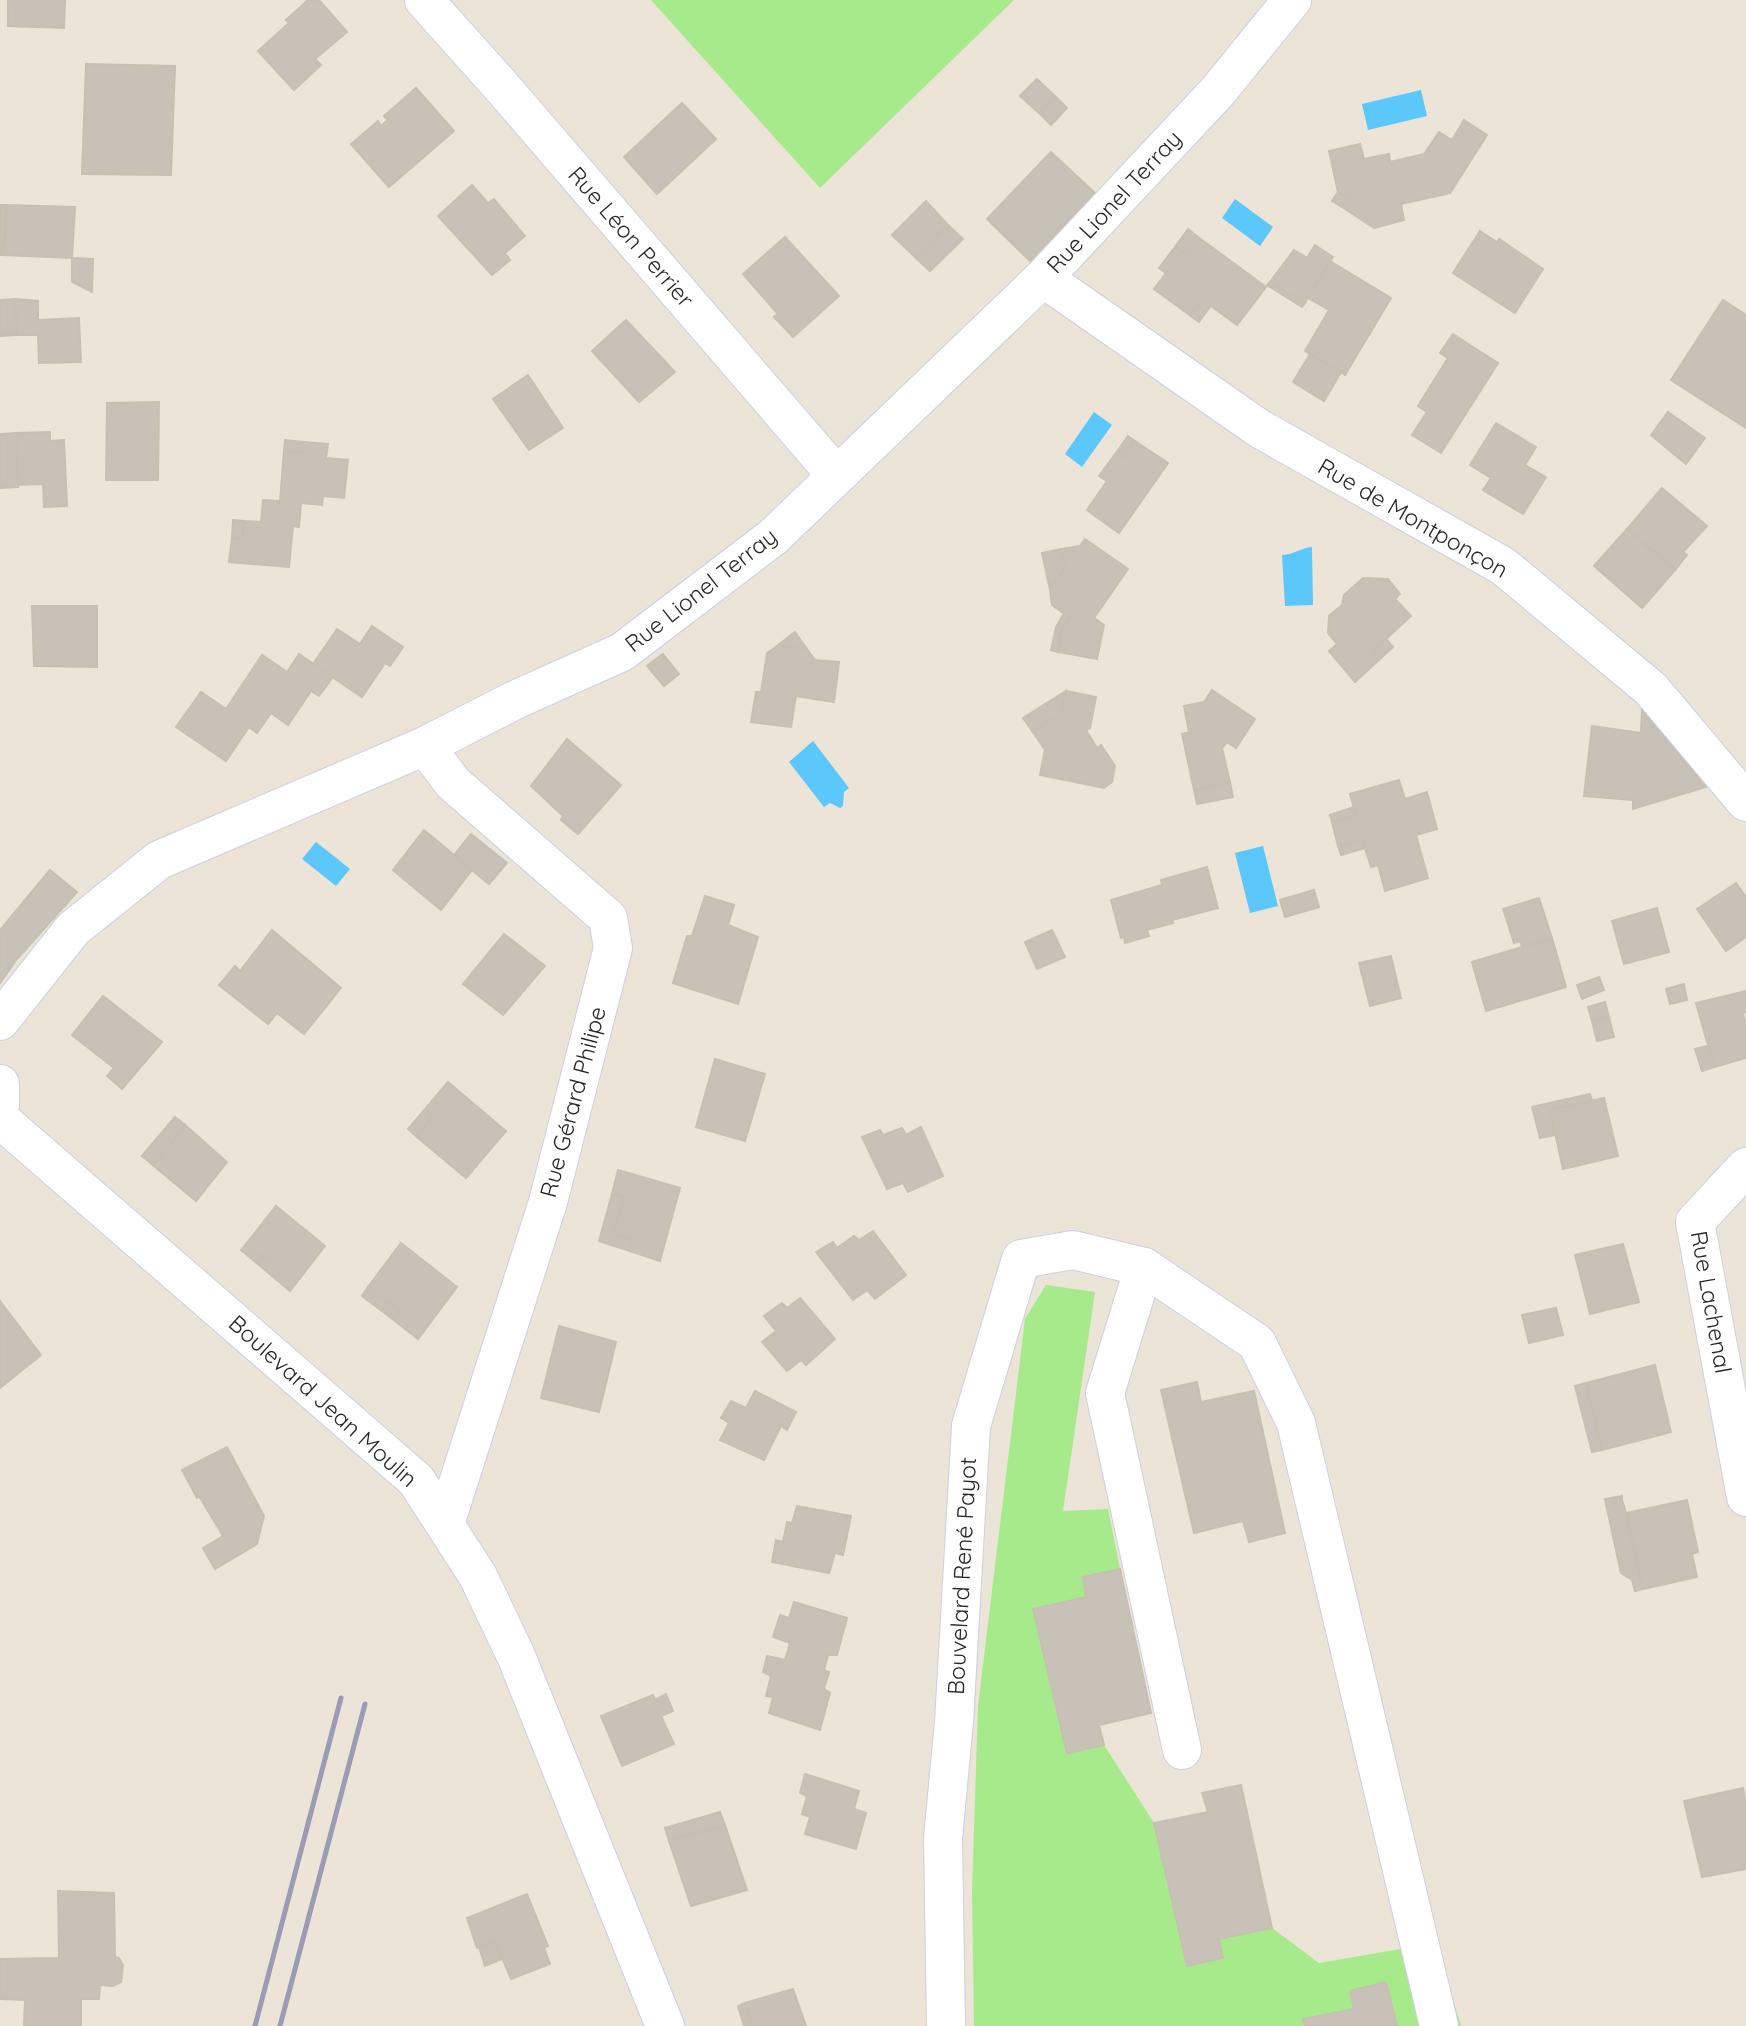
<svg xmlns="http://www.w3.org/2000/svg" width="1746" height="2026" font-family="Quicksand,sans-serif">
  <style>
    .green { fill: #a6ea8c }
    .water { fill: #5cc7fb }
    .building { fill: #c7c1b7; stroke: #c7c0b1; stroke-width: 2 }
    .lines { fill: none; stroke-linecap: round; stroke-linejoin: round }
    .minor-casing { stroke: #cccfe3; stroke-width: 40 }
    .minor { stroke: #fff; stroke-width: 38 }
    .rail { stroke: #999cb4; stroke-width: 5 }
    .labels { text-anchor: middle; stroke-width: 6; stroke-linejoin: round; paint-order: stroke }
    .street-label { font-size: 23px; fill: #272727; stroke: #fff }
  </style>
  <rect width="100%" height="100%" fill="#ece4d6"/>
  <!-- green -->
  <g class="green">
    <path d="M651,0H1014L820,188Z"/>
    <path d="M1046,1285L1095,1292L1063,1511L1108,1509L1120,1569L1083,1577L1086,1597L1034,1609L1067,1752L1104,1745L1154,1823L1219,1939L1272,1928L1319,1963L1436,1943L1461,2026H974L972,1891L978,1706L1025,1319Z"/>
  </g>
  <!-- water -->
  <g class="water">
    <path d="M1421,90L1427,116L1368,130L1362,104Z"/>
    <path d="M1235,199L1273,227L1260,246L1222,218Z"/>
    <path d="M1094,412L1112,425L1082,467L1065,454Z"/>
    <path d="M1312,547L1313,605L1285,606L1282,555C1296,554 1300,548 1312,547Z"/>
    <path d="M813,741L849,788L844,792L843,806L840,808L830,803L824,807L789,762Z"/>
    <path d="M316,842L350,869L336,886L302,859Z"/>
    <path d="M1263,846L1278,906L1250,913L1235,853Z"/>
  </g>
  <!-- building -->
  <g class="building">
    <path d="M8,0H65L64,28L8,26Z"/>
    <path d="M308,0H319L347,32L315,59L321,65L294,90L258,51L289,23L286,20Z"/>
    <path d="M86,64L175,66L171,175L82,174Z"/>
    <path d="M1037,79L1055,96L1039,113L1020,96Z"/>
    <path d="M416,88L454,131L389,187L351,144L378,121L381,126L388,120L384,116Z"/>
    <path d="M1055,96L1067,108L1051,125L1039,113Z"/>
    <path d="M682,103L716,139L657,194L624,157Z"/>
    <path d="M1464,120L1487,135L1450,193L1401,204L1404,220L1374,228L1342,207L1348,198L1338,192L1329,151L1360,144L1364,159L1389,154L1390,162L1424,154L1439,132L1452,140Z"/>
    <path d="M1051,152L1095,193L1030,261L987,219Z"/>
    <path d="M472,185L488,203L494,199L525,236L505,253L510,260L492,275L438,216Z"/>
    <path d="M1338,192L1348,198L1342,207L1332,201Z"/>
    <path d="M926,201L948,225L916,258L892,235Z"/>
    <path d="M0,205H7L3,255H0Z"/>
    <path d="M7,205L75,207L72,258L3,255Z"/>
    <path d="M948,225L963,239L930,271L916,258Z"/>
    <path d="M1188,229L1198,237L1185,254L1175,247Z"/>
    <path d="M1480,231L1497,242L1499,239L1543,269L1515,313L1453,273Z"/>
    <path d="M785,237L839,296L793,337L774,317L778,314L743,274Z"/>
    <path d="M1198,237L1266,287L1237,325L1211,306L1206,312L1198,306L1191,316L1154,289L1166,273L1159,268L1175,247L1185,254Z"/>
    <path d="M1315,245L1333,257L1305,303L1270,282L1294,250L1307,258Z"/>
    <path d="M72,258L93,259L92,292L72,282Z"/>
    <path d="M1330,261L1391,298L1345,375L1305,351L1329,310L1308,298Z"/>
    <path d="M1270,282L1305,303L1302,307L1267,285Z"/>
    <path d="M15,299L38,301V320L79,318L81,362L39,363L38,335H17Z"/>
    <path d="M15,299L17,335L0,336V300Z"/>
    <path d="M1723,300L1746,315V428L1671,380Z"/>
    <path d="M1198,306L1206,312L1199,322L1191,316Z"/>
    <path d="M626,320L675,372L639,402L592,351Z"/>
    <path d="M1453,334L1498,363L1441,453L1412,435L1427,412L1418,406L1448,358L1440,353Z"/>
    <path d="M1310,354L1341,372L1324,401L1293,382Z"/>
    <path d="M528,375L563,428L529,450L493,399Z"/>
    <path d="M159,402L158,480H106L107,403Z"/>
    <path d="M1668,412L1705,438L1686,464L1651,435Z"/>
    <path d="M1496,423L1536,447L1525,465L1546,477L1523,514L1483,490L1491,478L1470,465Z"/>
    <path d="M50,432V441L64,440L67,506L44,507L43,484L17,485L16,433Z"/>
    <path d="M16,433L18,487L0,488V434Z"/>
    <path d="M1128,436L1135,441L1122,458L1116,453Z"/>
    <path d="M285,440L303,442L302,452L284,451Z"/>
    <path d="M1135,441L1168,463L1119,533L1087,510L1107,481L1099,476L1116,453L1122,458Z"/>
    <path d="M303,442L328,444L326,458L348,460L344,498L323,496L322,505L301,503L299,527L293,526L289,567L229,562L232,538L242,539L243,521L261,522L263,500L280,501L284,451L302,452Z"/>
    <path d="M1662,488L1707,526L1683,552L1687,555L1675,570L1627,529Z"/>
    <path d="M233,520L243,521L242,539L232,538Z"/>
    <path d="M1627,529L1675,570L1642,608L1594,566Z"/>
    <path d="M1085,539L1128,569L1094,618L1104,625L1097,659L1058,652L1062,628L1070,618L1052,605L1050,590L1065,567L1061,549L1080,546Z"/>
    <path d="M1061,549L1065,567L1050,590L1042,553Z"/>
    <path d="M1363,578L1388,579L1400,594L1395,599L1411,616L1372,652L1379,660L1355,682L1329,651L1337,644L1328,633L1329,616L1342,605L1344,595Z"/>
    <path d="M32,606H97V667L34,666Z"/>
    <path d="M1064,613L1070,618L1062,628L1058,652L1051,650L1056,627Z"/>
    <path d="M372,626L403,647L390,666L385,663L362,697L313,664L337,629L360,644Z"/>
    <path d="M795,632L807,649L777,646Z"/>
    <path d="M1386,639L1393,647L1379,660L1372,652Z"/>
    <path d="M777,646L807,649L815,660L839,662L834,702L796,696L791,727L751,722L756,692H761L767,653Z"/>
    <path d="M299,654L333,677L319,696L311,691L288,725L271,713L257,733L249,727L226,761L176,727L201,692L226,709L262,655L287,672Z"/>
    <path d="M663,654L679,674L664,686L647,666Z"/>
    <path d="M1212,690L1255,719L1236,748L1227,742L1222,748L1230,782L1194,790L1182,734L1189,732L1184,706L1204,702Z"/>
    <path d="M1066,691L1061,713L1033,732L1023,718Z"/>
    <path d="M1066,691L1096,697L1090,728L1086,730L1097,748L1101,745L1115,766L1112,782L1104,788L1040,775L1045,750L1033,732L1061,713Z"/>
    <path d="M1642,710L1706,787L1633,809V800L1584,796L1592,726L1641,733Z"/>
    <path d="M567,739L621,785L578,834L561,820L563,816L531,786Z"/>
    <path d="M1399,780L1405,799L1427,792L1437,829L1416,835L1428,878L1385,891L1378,865L1371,867L1362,839L1338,846L1332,822L1356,815L1350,794Z"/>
    <path d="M1230,782L1233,797L1197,804L1194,790Z"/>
    <path d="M1354,807L1356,815L1332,822L1330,815Z"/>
    <path d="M424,830L472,870L441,910L393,870Z"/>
    <path d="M471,834L507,863L489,884L454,855Z"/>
    <path d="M1362,839L1365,848L1341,855L1338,846Z"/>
    <path d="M1207,867L1218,908L1172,920L1173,923L1147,930L1149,936L1125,943L1124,937L1121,938L1111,900L1162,885L1161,880Z"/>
    <path d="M50,870L77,892L17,959L0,983V930Z"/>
    <path d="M1736,883L1746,897V937L1726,951L1697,909Z"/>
    <path d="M1314,890L1319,907L1285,917L1280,900Z"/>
    <path d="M705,896L734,905L728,925L758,937L738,1004L673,983L687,936H692Z"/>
    <path d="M1539,898L1552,938L1522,947L1520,941L1514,943L1503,909Z"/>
    <path d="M1657,908L1669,952L1624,964L1612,921Z"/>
    <path d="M272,930L341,988L304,1034L277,1013L268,1024L219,985L235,966L240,971Z"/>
    <path d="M1052,930L1065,957L1037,969L1025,942Z"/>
    <path d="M504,934L545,966L503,1015L463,984Z"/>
    <path d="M1552,938L1566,987L1486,1011L1472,962Z"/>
    <path d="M1391,956L1401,998L1370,1006L1359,963Z"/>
    <path d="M1599,977L1604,990L1582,999L1577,985Z"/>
    <path d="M1684,984L1687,1000L1670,1004L1666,989Z"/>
    <path d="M1746,991V1012L1743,1013L1746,1025V1058L1714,1067L1696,1003Z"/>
    <path d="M103,996L162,1042L122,1089L107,1076L114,1068L72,1035Z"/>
    <path d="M1605,1002L1609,1017L1592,1021L1588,1007Z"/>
    <path d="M1609,1017L1614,1037L1597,1041L1592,1021Z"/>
    <path d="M1708,1046L1714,1067L1702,1071L1695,1049Z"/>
    <path d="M715,1059L765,1074L745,1141L696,1127Z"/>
    <path d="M448,1082L506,1131L466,1178L417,1137L433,1115L425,1109Z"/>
    <path d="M1590,1094L1592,1101L1550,1110L1555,1135L1540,1138L1532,1107Z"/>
    <path d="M1604,1098L1618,1156L1563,1169L1550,1110Z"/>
    <path d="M425,1109L433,1115L417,1137L408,1129Z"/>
    <path d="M175,1117L185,1125L154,1166L142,1156Z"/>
    <path d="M185,1125L227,1162L196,1201L154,1166Z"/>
    <path d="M921,1127L943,1176L908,1192L903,1183L887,1189L862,1137L880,1130L883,1135L902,1128L906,1135Z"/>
    <path d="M618,1170L680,1188L660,1261L630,1251L633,1239L613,1233L624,1196L612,1194Z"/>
    <path d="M612,1194L624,1196L613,1233L633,1239L630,1251L599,1241Z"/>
    <path d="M276,1206L325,1246L290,1291L265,1270L269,1263L246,1244Z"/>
    <path d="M873,1231L906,1275L875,1299L867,1290L853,1300L816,1252L833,1242L837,1248L854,1236L859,1240Z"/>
    <path d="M401,1243L457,1287L418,1339L394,1320L400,1312L368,1287Z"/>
    <path d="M246,1244L269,1263L265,1270L241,1250Z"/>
    <path d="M1623,1244L1639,1302L1590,1314L1575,1255Z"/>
    <path d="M368,1287L400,1312L394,1320L362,1296Z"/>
    <path d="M800,1298L835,1339L806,1365L801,1360L787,1371L762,1342L776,1331L764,1316L782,1303L787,1308Z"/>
    <path d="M0,1301L41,1355L0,1388Z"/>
    <path d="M1556,1308L1563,1335L1529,1343L1522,1315Z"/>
    <path d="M559,1326L616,1342L599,1412L541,1398Z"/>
    <path d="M1655,1365L1671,1432L1602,1450L1586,1383Z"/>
    <path d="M1197,1382L1201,1402L1254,1391L1285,1533L1249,1542L1243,1521L1194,1533L1161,1390Z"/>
    <path d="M1586,1383L1602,1450L1592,1452L1575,1386Z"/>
    <path d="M755,1391L796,1412L787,1430L781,1426L764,1460L720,1440L729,1423L721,1418L731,1401L746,1408Z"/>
    <path d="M227,1447L264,1516L257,1544L215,1569L203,1548L223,1536L199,1496L197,1498L182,1470Z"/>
    <path d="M1622,1496V1500L1606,1504L1605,1499Z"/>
    <path d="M1622,1500L1626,1513L1643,1589L1635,1591L1632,1580L1621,1573L1606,1504Z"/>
    <path d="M1687,1500L1698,1552L1692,1554L1697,1577L1643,1589L1626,1513Z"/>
    <path d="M797,1506L851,1516L843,1555L835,1553L829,1573L772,1562L776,1540L783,1542L787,1522L792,1523Z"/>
    <path d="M1120,1569L1151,1713L1099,1725L1104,1745L1067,1753L1033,1609L1086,1597L1083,1577Z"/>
    <path d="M794,1602L847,1618L837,1655H828L824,1670L829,1672L824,1689L830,1693L820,1730L769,1713L773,1697L766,1696L771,1676L763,1672L767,1656L785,1660L790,1643L773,1637L780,1615L789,1618Z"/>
    <path d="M666,1694L673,1711L661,1716L674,1744L622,1766L601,1716L653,1695L655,1700Z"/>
    <path d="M805,1774L859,1791L854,1809L866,1813L856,1849L805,1834L810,1817L802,1814L807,1796L800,1793Z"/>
    <path d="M1241,1785L1272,1928L1219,1939L1223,1958L1187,1966L1154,1823L1208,1812L1202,1793Z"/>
    <path d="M1743,1788L1746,1804V1869L1702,1877L1684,1801Z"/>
    <path d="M720,1812L725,1825L669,1841L665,1828Z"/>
    <path d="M725,1825L747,1890L691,1906L669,1841Z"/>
    <path d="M58,1891L114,1893L115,1957L119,1958L123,1965L121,1982L113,1986L100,1985L99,1999H81V2026H24L25,2000L0,1999V1959L59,1958Z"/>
    <path d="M527,1894L548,1946L544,1948L550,1964L511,1979L495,1941L477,1948L467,1918Z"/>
    <path d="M495,1941L502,1959L485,1966L479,1947Z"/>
    <path d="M1386,1982L1397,2026H1305L1303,2019L1354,2009L1350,1991Z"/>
    <path d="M793,1989L806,2026H753L745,2003Z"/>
    <path d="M745,2003L753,2026H744L738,2006Z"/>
  </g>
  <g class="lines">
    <!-- minor casing -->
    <g class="minor-casing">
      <g id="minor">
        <path d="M424,0L501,86L836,475"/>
        <path d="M1043,278L1260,429L1503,566L1651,689L1746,802"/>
        <path d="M425,746L453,783L608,918L613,948L548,1202L445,1524"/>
        <path d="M0,1021L73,929L159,860L425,746L515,700L622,652L773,537L1043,278L1218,91L1292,0"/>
        <path d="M0,1084V1105"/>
        <path d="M0,1119L416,1480L478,1576L516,1656L665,2026"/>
        <path d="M1746,1167L1695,1222L1746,1497"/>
        <path d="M1144,1267L1105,1393L1182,1750"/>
        <path d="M946,2026L943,1838L954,1722L971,1426L1021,1259L1073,1250L1144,1267L1257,1343L1296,1423L1439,2026"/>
      </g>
    </g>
    <!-- minor -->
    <use href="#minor" class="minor"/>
    <!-- rail -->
    <g class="rail">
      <path d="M255,2026L341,1698"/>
      <path d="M280,2026L365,1704"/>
    </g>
  </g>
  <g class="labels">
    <!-- street labels -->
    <g class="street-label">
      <text transform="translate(1114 202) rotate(-47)" y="8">Rue Lionel Terray</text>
      <text transform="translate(631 237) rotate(49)" y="8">Rue Léon Perrier</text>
      <text transform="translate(1413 518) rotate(30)" y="8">Rue de Montponçon</text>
      <text transform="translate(701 590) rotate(-38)" y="8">Rue Lionel Terray</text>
      <text transform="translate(573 1102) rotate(-75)" y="8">Rue Gérard Philipe</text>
      <text transform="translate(1711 1302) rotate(80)" y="8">Rue Lachenal</text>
      <text transform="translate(323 1401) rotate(42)" y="8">Boulevard Jean Moulin</text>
      <text transform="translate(962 1576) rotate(-87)" y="8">Bouvelard René Payot</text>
    </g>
  </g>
</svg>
